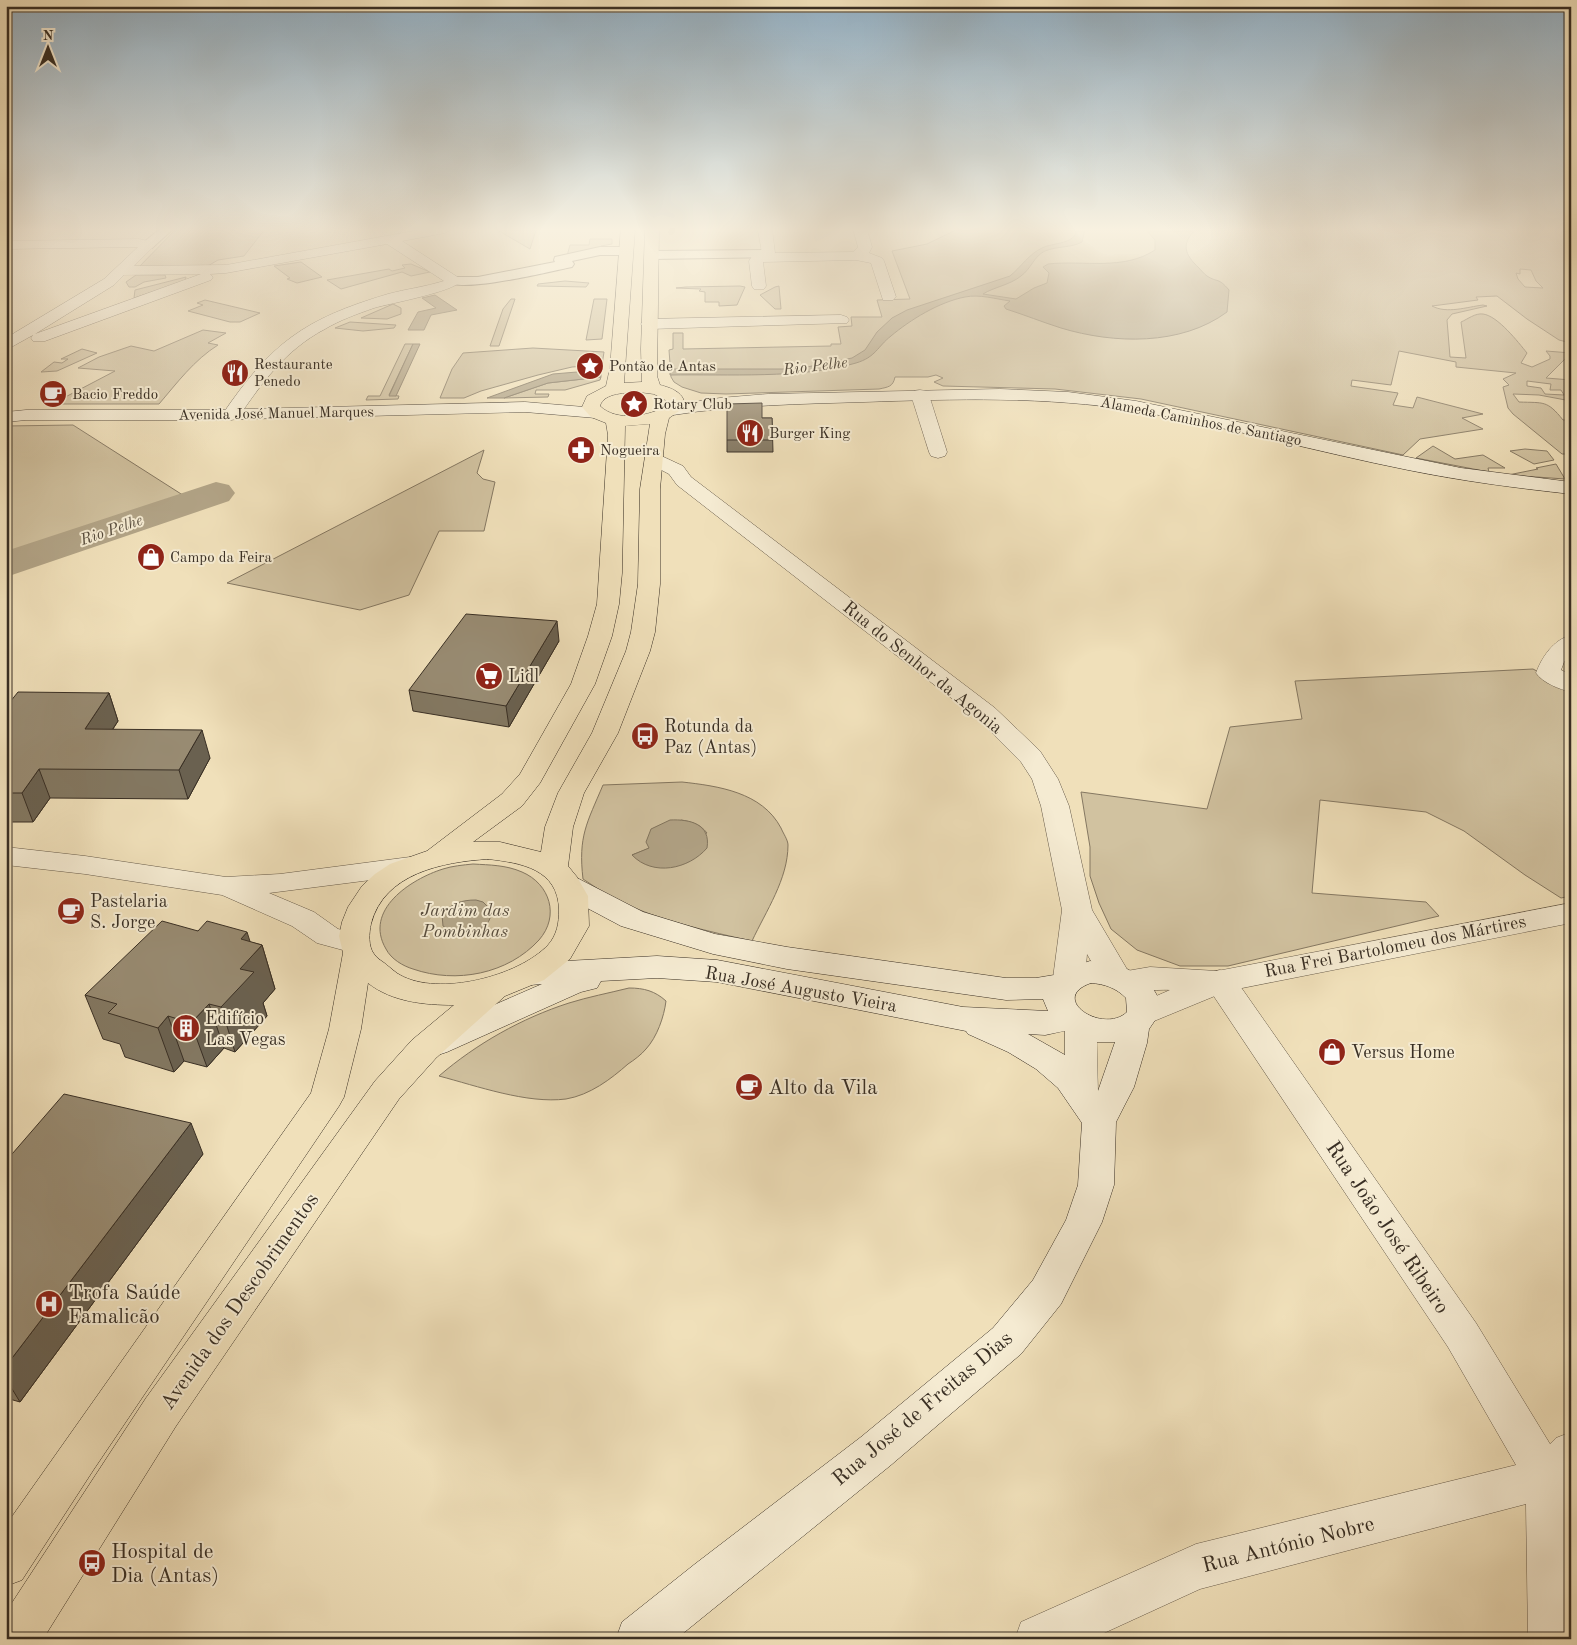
<svg xmlns="http://www.w3.org/2000/svg" width="1577" height="1645" font-family="'Old Standard TT',serif">
  <style>
    .green { fill: #d1c2a0; stroke: #857862; fill-rule: evenodd }
    .water { fill: #b2a487; stroke: #82755f }
    .lines { fill: none; stroke-linecap: round; stroke-linejoin: round }
    .river { fill: #b2a487; fill-rule: evenodd }
    .pedestrian-casing { stroke: #675b4a; stroke-width: 2 }
    .minor-casing { stroke: #675b4a; stroke-width: 1 }
    .tertiary-casing { stroke: #675b4a; stroke-width: 1 }
    .secondary-casing { stroke: #392f24; stroke-width: 1 }
    .primary-casing { stroke: #392f24; stroke-width: 1 }
    .pedestrian { fill: #f5ebd2; fill-rule: evenodd }
    .minor { fill: #f5ebd2; fill-rule: evenodd }
    .tertiary { fill: #f5ebd2; fill-rule: evenodd }
    .secondary { fill: #f5ebd2; fill-rule: evenodd }
    .primary { fill: #f0e0ba; fill-rule: evenodd }
    .wall { fill: #837862; stroke: #392f24 }
    .shaded-wall { fill: #6a6150; stroke: #392f24 }
    .building { fill: #988b72; stroke: #392f24 }
    .labels { text-anchor: middle; stroke-width: 4; stroke-linejoin: round; paint-order: stroke }
    .far-poi-label { font-size: 15px; fill: #392f24; stroke: #f5ebd2; text-anchor: start }
    .far-street-label { font-size: 15px; fill: #392f24; stroke: #f5ebd2 }
    .far-water-label { font-size: 16px; font-style: italic; fill: #574c3d; stroke: #f5ebd2 }
    .street-label { font-size: 18px; fill: #392f24; stroke: #f5ebd2 }
    .poi-label { font-size: 18px; fill: #392f24; stroke: #f5ebd2; text-anchor: start }
    .park-label { font-size: 18px; font-style: italic; fill: #574c3d; stroke: #f5ebd2 }
    .near-poi-label { font-size: 21px; fill: #392f24; stroke: #f5ebd2; text-anchor: start }
    .near-street-label { font-size: 21px; fill: #392f24; stroke: #f5ebd2 }
  </style>
  <rect width="100%" height="100%" fill="#f0e0ba"/>
  <filter id="stains"><feTurbulence type="fractalNoise" baseFrequency=".004" numOctaves="4"/><feColorMatrix values="0 0 0 0 .2 0 0 0 0 .09 0 0 0 0 .02 0 0 0 .5 -.17"/></filter>
  <radialGradient id="worn" r=".72"><stop offset=".6" stop-color="#630" stop-opacity="0"/><stop offset="1" stop-color="#630" stop-opacity=".3"/></radialGradient>
  <!-- green -->
  <g class="green">
    <path d="M176,229H265L244,256L218,260L206,267L138,268Z"/>
    <path d="M958,229H1571V343L1559,340L1527,319L1497,296L1476,297L1478,300L1432,306C1447,314 1467,307 1483,305L1487,306L1452,314L1447,320L1450,357L1466,358L1461,322C1468,319 1475,313 1483,314C1498,316 1518,342 1527,353L1521,363L1532,367L1550,359V356L1546,351L1571,353L1546,378L1571,380V401L1539,395L1513,394L1519,402C1544,403 1547,400 1563,420H1571V454H1562L1513,414L1508,408L1503,387L1509,385L1503,379L1516,373L1456,367V362L1399,351L1391,385L1352,380L1351,386L1398,393L1393,405L1413,408L1417,397L1483,414L1462,418L1483,429L1420,439L1403,455L1141,399L1055,389L943,386L934,382L943,378L936,375L928,377H895C893,387 888,387 879,389L726,394L701,393L682,387L674,382L671,377L669,350L673,349V333H683V349L831,346V344H841L838,327L852,326L851,317H882L877,300L910,299L892,251L927,244ZM1520,269L1531,270L1536,281L1543,288L1525,287L1518,279L1516,273L1520,274ZM1527,381L1551,384L1550,390H1561L1564,395L1545,394L1541,388L1527,386Z"/>
    <path d="M503,230H536L530,249L499,231Z"/>
    <path d="M590,239H612V244L601,246L600,249L567,256L570,245H589Z"/>
    <path d="M301,262L322,277L297,283L287,279L290,278L274,266Z"/>
    <path d="M411,264L430,272L411,276L402,272L341,289L327,280L389,269L392,271L405,268L402,265Z"/>
    <path d="M136,275H165L166,278L144,282L135,287H129L126,282Z"/>
    <path d="M186,277L185,281L134,298L135,290Z"/>
    <path d="M565,281L589,283L586,287L537,286L538,284Z"/>
    <path d="M779,286L781,309H775L760,295L775,287Z"/>
    <path d="M686,287L740,286L745,287L737,305L719,306V302H705V292L699,291L701,289L676,288Z"/>
    <path d="M511,299H515L499,346H490L503,309Z"/>
    <path d="M594,299H607L602,339L586,340Z"/>
    <path d="M205,300L260,313L240,322H230L188,311L203,305L197,303Z"/>
    <path d="M393,304L401,308V314L387,319L361,318Z"/>
    <path d="M350,322L396,325L394,328L363,331L335,328Z"/>
    <path d="M203,330L226,333L208,343L218,345C194,360 177,383 159,404H52L115,371L78,368L99,357L131,346L154,351Z"/>
    <path d="M405,344H413L389,395L399,396L398,399L366,400L368,396H380Z"/>
    <path d="M533,348L604,352L602,365L572,367L538,375L481,391L464,398H440L452,369L463,353Z"/>
    <path d="M82,349L97,353L57,371L41,372L54,362L62,363L68,359H61Z"/>
    <path d="M601,377L600,380L565,390H536L535,394H549L548,397L504,398L548,383Z"/>
    <path d="M73,425L189,499L6,560V426Z"/>
    <path d="M1433,446L1455,459L1483,455L1505,468H1488L1489,472L1416,458Z"/>
    <path d="M1525,449L1547,451L1554,460L1534,464L1510,451Z"/>
    <path d="M484,450L477,473L483,479L495,482L484,531H439L409,595L360,610L227,583Z"/>
    <path d="M1556,464L1565,479L1508,475L1538,469L1536,468Z"/>
    <path d="M1533,669L1571,689V896L1561,898L1525,875L1464,831L1426,812L1320,800L1312,893L1426,902L1439,916L1228,966H1180L1137,950L1111,929L1099,903L1090,876V847L1081,792L1207,809L1230,727L1302,719L1295,681Z"/>
    <path d="M682,782C718,786 762,792 781,828C783,833 788,840 788,845C788,879 766,911 752,941C711,932 657,920 619,901C607,895 595,887 583,879C578,836 587,823 603,785ZM681,820C692,822 700,824 707,833L632,855L650,848Z"/>
    <path d="M473,864C490,865 506,865 522,872C550,884 560,916 539,940C508,974 456,984 413,969C403,966 391,959 386,949C363,910 411,879 443,869C452,866 463,865 473,864Z"/>
    <path d="M629,988C644,988 655,991 666,1001C664,1017 657,1037 646,1049C641,1055 634,1060 628,1064C611,1079 590,1095 566,1099C527,1104 477,1086 439,1076C476,1044 522,1018 569,1003C588,997 609,993 629,988Z"/>
  </g>
  <!-- water -->
  <g class="water">
    <path d="M1077,229H1085L1082,242C1071,248 1057,246 1045,251C1034,256 1031,269 1021,276C1010,285 994,287 983,294L1016,299L1034,288L1047,283L1049,273L1043,267L1048,264C1084,260 1123,271 1155,250V240L1145,229H1196C1181,244 1184,254 1199,268C1201,270 1204,274 1207,276C1218,283 1218,277 1229,290L1227,312C1181,346 1114,344 1061,328C1042,322 1025,315 1006,309L1004,306L1010,301C996,299 979,294 965,297C939,302 910,320 891,336C877,347 876,357 856,363C803,379 726,374 670,375V369H784L807,367L852,358L865,350L877,332L892,318L907,310L1010,276C1021,267 1029,254 1042,248C1054,242 1075,245 1077,229Z"/>
    <path d="M435,295L457,310L431,315L424,330H408L418,312L436,308L422,298Z"/>
    <path d="M413,344H420L396,396H389Z"/>
    <path d="M601,370V377L548,383L504,398H487L553,374Z"/>
    <path d="M670,820C690,819 711,824 707,848C689,869 653,877 632,855L649,848L646,842L651,829Z"/>
    <path d="M476,900L483,902L491,910C493,934 458,938 443,926L442,915C451,903 462,900 476,900Z"/>
  </g>
  <g class="lines">
    <!-- river -->
    <path class="river" d="M216,482L229,485L235,493L229,501L6,577V551Z"/>
    <!-- pedestrian casing -->
    <g class="pedestrian-casing">
      <g id="pedestrian">
        <path d="M160,229H173L152,248H144L142,245L144,242Z"/>
        <path d="M600,247H626L632,251L626,255H600L572,261L574,264L572,267L567,268C548,272 458,294 447,281L454,277H478L555,262L554,260L555,257Z"/>
        <path d="M768,250L774,254L773,257L651,259L645,255L651,251Z"/>
      </g>
    </g>
    <!-- minor casing -->
    <g class="minor-casing">
      <g id="minor">
        <path d="M425,229H452L445,233L402,241L459,278L461,281C453,292 391,303 374,308C357,314 340,320 325,329C285,350 262,383 237,419L231,420L225,419L222,415C271,343 304,319 388,294C406,289 425,287 444,281L387,244L226,273L210,274L213,277L211,280L45,341H33L31,338L33,335L6,350V338L104,279L138,247L6,249V241L139,239L153,242L155,245L134,266L226,265ZM201,274L35,334L114,285L124,275Z"/>
        <path d="M758,229H772L775,253L853,252L858,247L853,229H867L872,247L869,253L882,258L884,261L896,297L893,300H883L871,263L856,260L763,262L766,286L764,289H754L752,286L749,261L752,256L762,254Z"/>
        <path d="M841,315L847,317L849,320L847,323L649,329L643,327L641,324L643,321L649,319Z"/>
        <path d="M920,390L926,391L929,395L947,452L945,456L938,458L931,456L929,452L911,395L914,391Z"/>
        <path d="M655,453L683,466L691,477L995,708L1040,751L1058,779L1069,806L1092,910L1131,976L1126,984L1115,987L1104,984L1087,954L1085,978L1080,986L1069,989L1058,986L1053,978L1062,910L1041,806L1032,779L1021,762L977,718L677,485L669,474L648,463L646,459L648,455Z"/>
        <path d="M1571,635V655L1564,662L1561,670L1571,675V692C1559,689 1543,683 1536,673C1542,657 1553,640 1571,635Z"/>
        <path d="M1220,970L1231,973L1476,1323L1550,1444L1556,1438L1571,1432V1483L1569,1485L1571,1639H1528L1526,1504L1200,1589L1091,1639H1015L1021,1622L1196,1544L1516,1465L1448,1347L1209,989L1204,981L1209,973Z"/>
      </g>
    </g>
    <!-- tertiary casing -->
    <g class="tertiary-casing">
      <g id="tertiary">
        <path d="M6,847L85,856L226,877L280,874L410,857L420,860L424,866L420,872L410,875L269,893L314,912L338,929L365,936L369,943L365,950L354,953L317,943L292,926L222,895L85,874L6,865Z"/>
        <path d="M1571,903V923L1227,991L1142,1026L1131,1023L1126,1015L1131,1007L1170,990C1152,989 1132,994 1115,989L1110,981L1115,973L1150,967L1217,971Z"/>
      </g>
    </g>
    <!-- secondary casing -->
    <g class="secondary-casing">
      <g id="secondary">
        <path d="M1000,389L1068,392L1136,401L1461,468L1571,482V494C1516,488 1462,481 1408,470C1318,452 1228,427 1137,411C1046,396 955,399 864,402C800,404 736,405 673,415L667,414L664,410L667,406L673,405L720,398L768,394Z"/>
        <path d="M525,402L596,408L602,409L605,413L602,417L596,418L525,412L209,420H26L6,422V412L26,410H209Z"/>
        <path d="M569,877L579,879L643,912L715,934L787,947L1006,978H1036L1054,975L1059,971L1090,961L1107,963L1127,969L1143,977L1149,982L1158,997L1160,1006L1158,1016L1149,1029L1147,1043L1134,1087L1116,1122L1114,1185L1102,1222L1061,1304L1021,1354L891,1465L676,1639H616L622,1622L695,1564L861,1437L993,1328L1033,1280L1066,1220L1078,1185L1082,1123L1058,1088L1036,1069L1008,1052L968,1034L966,1031L717,982L657,978L601,981L597,988L581,992L447,1052L435,1056L423,1052L419,1044L423,1036L542,984L530,985L519,982L514,974L519,966L530,963L657,956L717,960L963,1007L1048,1011L1043,999L1006,1000L787,969L713,954L621,926L559,893L555,886L559,879ZM1091,983C1105,984 1116,988 1126,998L1127,1012C1103,1035 1047,998 1091,983ZM1065,1031V1055L1028,1034L1045,1035ZM1097,1042H1115L1098,1091Z"/>
      </g>
    </g>
    <!-- primary casing -->
    <g class="primary-casing">
      <path id="primary" d="M621,229H635L624,383L642,382L641,349L645,229H659L657,376L660,385C672,388 685,393 685,407L669,418L665,434L660,489V584L655,632L650,651L618,733L584,793L573,827L568,866L577,877L588,896L589,926L570,959L544,980L505,996L436,1058L399,1099L176,1426L43,1639H6V1612L146,1398L375,1081L412,1040L454,1005C425,1005 392,1002 368,983L361,1029L344,1097L339,1106L94,1469L22,1580L6,1586V1525L311,1093L329,1029L343,953L339,936L342,922L348,907L362,886L375,874L390,864L427,851L502,794L520,774L571,684L588,636L597,604L608,435L606,423L591,417L582,407L587,396L606,386L610,368ZM639,392L654,394L667,401V405C650,417 616,422 600,406C604,392 627,393 639,392ZM650,424L640,489L638,584L631,632L626,651L592,733L558,793L545,827L541,852L500,842H473L522,806L540,783L595,684L612,636L619,604L622,573L625,426ZM488,859C522,863 558,869 559,910C559,923 557,935 548,945C519,976 439,997 400,975C396,973 392,969 388,966C384,962 377,959 374,954C368,946 369,933 371,924C384,873 443,862 488,859Z"/>
    </g>
    <!-- pedestrian -->
    <use href="#pedestrian" class="pedestrian"/>
    <!-- minor -->
    <use href="#minor" class="minor"/>
    <!-- tertiary -->
    <use href="#tertiary" class="tertiary"/>
    <!-- secondary -->
    <use href="#secondary" class="secondary"/>
    <!-- primary -->
    <use href="#primary" class="primary"/>
  </g>
  <!-- wall -->
  <g class="wall">
    <path d="M762,418H772L773,452H727V440Z"/>
    <path d="M559,641L509,727L413,711L409,690Z"/>
    <path d="M109,693L118,721L113,729L210,758L188,799L50,798L33,822H10L8,826H6V707Z"/>
    <path d="M198,931L250,942L262,945L275,989L263,1003L267,1016L235,1052L224,1048L207,1067L184,1061L174,1072L125,1057L120,1044L103,1039L85,995Z"/>
    <path d="M203,1154L20,1402L6,1398V1161Z"/>
  </g>
  <!-- shaded-wall -->
  <g class="shaded-wall">
    <path d="M557,621L559,641L509,727L506,706Z"/>
    <path d="M109,693L118,721L94,757L85,729Z"/>
    <path d="M202,730L210,758L188,799L179,770Z"/>
    <path d="M39,769L50,798L33,822L22,793Z"/>
    <path d="M6,812L10,822L8,826L6,822Z"/>
    <path d="M247,932L254,954L262,945L275,989L263,1003L267,1016L235,1052L221,1007L240,969L241,939Z"/>
    <path d="M209,1004L224,1048L207,1067L191,1023Z"/>
    <path d="M168,1016L184,1061L174,1072L158,1028Z"/>
    <path d="M191,1123L203,1154L20,1402L6,1379V1366Z"/>
  </g>
  <!-- building -->
  <g class="building">
    <path d="M762,403V418H772L773,440H727V404Z"/>
    <path d="M466,614L557,621L506,706L409,690Z"/>
    <path d="M18,692L109,693L85,729L202,730L179,770L39,769L22,793H6V707Z"/>
    <path d="M162,921L198,931L207,921L247,932L241,939L262,945L240,969L254,972L221,1007L209,1004L191,1023L168,1016L158,1028L108,1013L117,1004L85,995Z"/>
    <path d="M64,1094L191,1123L6,1366V1161Z"/>
  </g>
  <!-- sky -->
  <linearGradient id="sky" x2="0" y2="1"><stop stop-color="#92aec1"/><stop offset="0.5" stop-color="#f8f1e0"/><stop offset="1" stop-color="#f8f1e0" stop-opacity="0"/></linearGradient>
  <rect width="1577" height="459" fill="url(#sky)"/>
  <!-- icons -->
  <defs>
    <g id="sight-disc" transform="scale(1.4375)"><circle r="9.5" fill="#8f2418" stroke="#f5ebd2"/><path d="M0-6L1.8-2.2L6-1.7L2.9 1.2L3.7 5.4L0 3.3L-3.7 5.4L-2.9 1.2L-6-1.7L-1.8-2.2Z" fill="#fff"/></g>
    <g id="restaurant-disc" transform="scale(1.4375)"><circle r="9.5" fill="#8f2418" stroke="#f5ebd2"/><path d="M-5-6h1v4h1v-4h1v4h1v-4h1v5L-1.5 .5V6h-2V.5L-5-1ZM5-6V6H3V1.5H1.5Q1.5-4 5-6Z" fill="#fff"/></g>
    <g id="cafe-disc" transform="scale(1.4375)"><circle r="9.5" fill="#8f2418" stroke="#f5ebd2"/><path d="M-5.5-4.5H6V0H3Q3 3.5 0 3.5H-2.5Q-5.5 3.5-5.5 0ZM3-3.2v2h1.7v-2ZM-6 4.5H4V6H-6Z" fill="#fff"/></g>
    <g id="pharmacy-disc" transform="scale(1.4375)"><circle r="9.5" fill="#8f2418" stroke="#f5ebd2"/><path d="M-2-6h4v4h4v4h-4v4h-4v-4h-4v-4h4Z" fill="#fff"/></g>
    <g id="shop-disc" transform="scale(1.4375)"><circle r="9.5" fill="#8f2418" stroke="#f5ebd2"/><path d="M-5-2.5h2.3a2.7 3.5 0 0 1 5.4 0H5L5.5 6h-11ZM-1.5-2.5h3a1.5 2.3 0 0 0-3 0Z" fill="#fff"/></g>
    <g id="supermarket-disc" transform="scale(1.4375)"><circle r="9.5" fill="#8f2418" stroke="#f5ebd2"/><path d="M-6-5.5h2.5l.6 2H6L4.5 2H-2.5L-4.4-4H-6ZM-1.5 3.2a1.3 1.3 0 1 0 .1 0ZM3 3.2a1.3 1.3 0 1 0 .1 0Z" fill="#fff"/></g>
    <g id="bus-disc" transform="scale(1.4375)"><circle r="9.5" fill="#8f2418" stroke="#f5ebd2"/><path d="M-5-6H5V4H4V6H2V4H-2V6H-4V4H-5ZM-3.5-4V0h7V-4ZM-3.5 1.2v1.5H-2V1.2ZM2 1.2v1.5H3.5V1.2Z" fill="#fff"/></g>
    <g id="building-disc" transform="scale(1.4375)"><circle r="9.5" fill="#8f2418" stroke="#f5ebd2"/><path d="M-4-6H4V6H1V3H-1V6H-4ZM-2.5-4.3h1.7v1.8h-1.7ZM.8-4.3h1.7v1.8H.8ZM-2.5-1h1.7V.8h-1.7ZM.8-1h1.7V.8H.8Z" fill="#fff"/></g>
    <g id="hospital-disc" transform="scale(1.4375)"><circle r="9.5" fill="#8f2418" stroke="#f5ebd2"/><path d="M-5-5h3v3.5h4V-5h3V5h-3V1.5h-4V5h-3Z" fill="#fff"/></g>
  </defs>
  <g fill-rule="evenodd">
    <use href="#sight-disc" x="590" y="366"/>
    <use href="#restaurant-disc" x="235" y="373"/>
    <use href="#cafe-disc" x="53" y="394"/>
    <use href="#sight-disc" x="634" y="404"/>
    <use href="#restaurant-disc" x="750" y="433"/>
    <use href="#pharmacy-disc" x="581" y="450"/>
    <use href="#shop-disc" x="151" y="557"/>
    <use href="#supermarket-disc" x="489" y="676"/>
    <use href="#bus-disc" x="645" y="736"/>
    <use href="#cafe-disc" x="71" y="911"/>
    <use href="#building-disc" x="186" y="1028"/>
    <use href="#shop-disc" x="1332" y="1052"/>
    <use href="#cafe-disc" x="749" y="1087"/>
    <use href="#hospital-disc" x="49" y="1304"/>
    <use href="#bus-disc" x="92" y="1563"/>
  </g>
  <g class="labels">
    <!-- far-poi labels -->
    <g class="far-poi-label">
      <text x="254" y="369">Restaurante<tspan x="254" dy="17">Penedo</tspan></text>
      <text x="609" y="371">Pontão de Antas</text>
      <text x="72" y="399">Bacio Freddo</text>
      <text x="653" y="409">Rotary Club</text>
      <text x="769" y="438">Burger King</text>
      <text x="600" y="455">Nogueira</text>
      <text x="170" y="562">Campo da Feira</text>
    </g>
    <!-- far-street labels -->
    <g class="far-street-label">
      <text transform="translate(276 413) rotate(-1)" y="5">Avenida José Manuel Marques</text>
      <text transform="translate(1201 421) rotate(11)" y="5">Alameda Caminhos de Santiago</text>
    </g>
    <!-- far-water labels -->
    <g class="far-water-label">
      <text transform="translate(815 365) rotate(-7)" y="6">Rio Pelhe</text>
      <text transform="translate(111 529) rotate(-19)" y="6">Rio Pelhe</text>
    </g>
    <!-- street labels -->
    <g class="street-label">
      <text transform="translate(923 667) rotate(39)" y="6">Rua do Senhor da Agonia</text>
      <text transform="translate(1395 946) rotate(-11)" y="6">Rua Frei Bartolomeu dos Mártires</text>
      <text transform="translate(801 989) rotate(10)" y="6">Rua José Augusto Vieira</text>
    </g>
    <!-- poi labels -->
    <g class="poi-label">
      <text x="508" y="682">Lidl</text>
      <text x="664" y="732">Rotunda da<tspan x="664" dy="21">Paz (Antas)</tspan></text>
      <text x="90" y="907">Pastelaria<tspan x="90" dy="21">S. Jorge</tspan></text>
      <text x="205" y="1024">Edifício<tspan x="205" dy="21">Las Vegas</tspan></text>
      <text x="1351" y="1058">Versus Home</text>
    </g>
    <!-- park labels -->
    <g class="park-label">
      <text x="465" y="916">Jardim das<tspan x="465" dy="21">Pombinhas</tspan></text>
    </g>
    <!-- near-poi labels -->
    <g class="near-poi-label">
      <text x="768" y="1094">Alto da Vila</text>
      <text x="68" y="1299">Trofa Saúde<tspan x="68" dy="24">Famalicão</tspan></text>
      <text x="111" y="1558">Hospital de<tspan x="111" dy="24">Dia (Antas)</tspan></text>
    </g>
    <!-- near-street labels -->
    <g class="near-street-label">
      <text transform="translate(1388 1227) rotate(56)" y="7">Rua João José Ribeiro</text>
      <text transform="translate(239 1301) rotate(-55)" y="7">Avenida dos Descobrimentos</text>
      <text transform="translate(922 1408) rotate(-40)" y="7">Rua José de Freitas Dias</text>
      <text transform="translate(1288 1544) rotate(-14)" y="7">Rua António Nobre</text>
    </g>
  </g>
  <!-- margin -->
  <rect width="1577" height="1645" fill="none" stroke="#f0e0ba" stroke-width="25"/>
  <rect x="8" y="8" width="1562" height="1630" fill="none" stroke="#392f24" stroke-width="2.5"/>
  <rect x="12" y="12" width="1552" height="1620" fill="none" stroke="#392f24"/>
  <!-- north arrow -->
  <g transform="translate(48 48)" stroke="#f5ebd2" stroke-width="4" paint-order="stroke">
  <path d="M0-4L9 19L0 12L-9 19Z" fill="#392f24"/>
  <text y="-8" font-size="14" font-weight="bold" text-anchor="middle" fill="#392f24">N</text>
  </g>
  <rect width="100%" height="100%" filter="url(#stains)"/>
  <rect width="100%" height="100%" fill="url(#worn)"/>
</svg>
